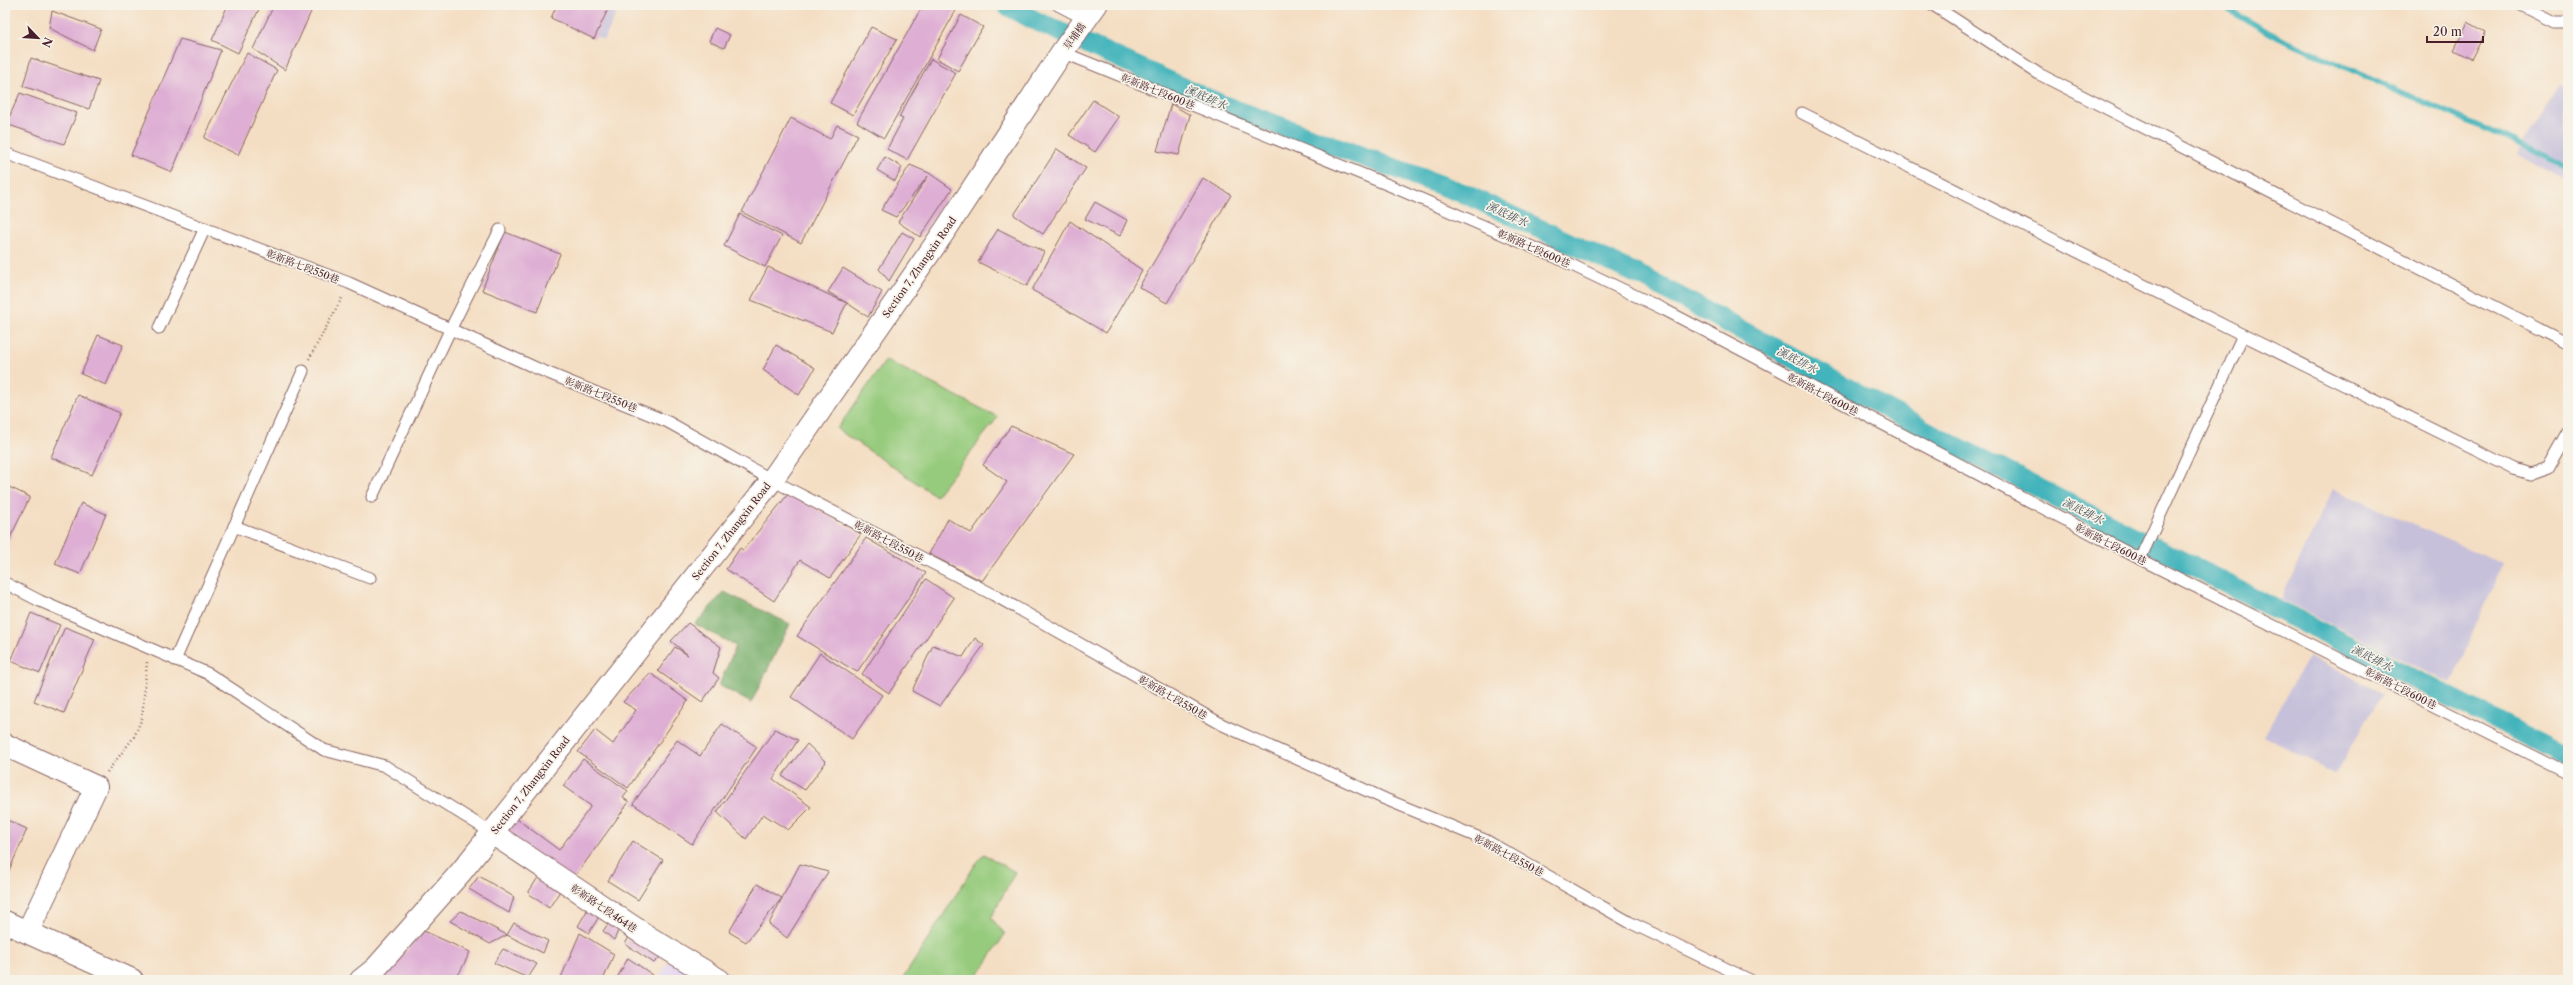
<svg xmlns="http://www.w3.org/2000/svg" width="2573" height="985" font-family="'Libre Caslon Text','Noto Serif TC',serif">
  <style>
    .built { fill: #e3d3f2 }
    .industrial { fill: #c6c0da }
    .green { fill: #96cb7d; stroke: #707554 }
    .forest { fill: #78af6c; stroke: #61674c }
    .lines { fill: none; stroke-linecap: round; stroke-linejoin: round }
    .stream { stroke: #43b4bb; stroke-width: 5.5 }
    .canal { stroke: #43b4bb; stroke-width: 20 }
    .building { fill: #deaed4 }
    .service-casing { stroke: #866260; stroke-width: 13 }
    .minor-casing { stroke: #866260; stroke-width: 24 }
    .tertiary-casing { stroke: #866260; stroke-width: 24 }
    .path { stroke: #866260; stroke-width: 2.5; stroke-dasharray: 1 3; stroke-linecap: butt }
    .service { stroke: #fff; stroke-width: 11 }
    .minor { stroke: #fff; stroke-width: 22 }
    .tertiary { stroke: #fff; stroke-width: 22 }
    .labels { text-anchor: middle; stroke-width: 3.5; stroke-linejoin: round; paint-order: stroke }
    .street-label { font-size: 10px; fill: #4a1f2b; stroke: #f7f3e8 }
    .water-label { font-size: 11px; font-style: italic; fill: #48535d; stroke: #f7f3e8 }
  </style>
  <rect width="100%" height="100%" fill="#f7f3e8"/>
  <filter id="ink" filterUnits="userSpaceOnUse"><feTurbulence type="fractalNoise" baseFrequency=".025" numOctaves="2"/><feDisplacementMap in="SourceGraphic" scale="8" xChannelSelector="R" yChannelSelector="G"/><feConvolveMatrix kernelMatrix="1 2 1 2 8 2 1 2 1" color-interpolation-filters="sRGB"/></filter>
  <filter id="wash" filterUnits="userSpaceOnUse"><feTurbulence type="fractalNoise" baseFrequency=".012" numOctaves="4" result="noise"/><feDisplacementMap in="SourceGraphic" scale="16" xChannelSelector="R" yChannelSelector="G"/><feGaussianBlur stdDeviation="0.9" result="paint"/><feColorMatrix in="noise" values="0 0 0 0 0 0 0 0 0 0 0 0 0 0 0 0 0 1.4 0 .05"/><feComposite in="paint" operator="in"/></filter>
  <g filter="url(#wash)">
    <rect width="100%" height="100%" fill="#f4dec3"/>
    <!-- built -->
    <path class="built" d="M670,959L706,980H657Z"/>
    <!-- industrial -->
    <g class="industrial">
      <path d="M566,5H620L604,40L559,20Z"/>
      <path d="M2562,82L2568,86V181L2516,154Z"/>
      <path d="M2333,489L2503,564L2451,684L2281,599Z"/>
      <path d="M2309,655L2382,694L2335,775L2264,736Z"/>
    </g>
    <!-- green -->
    <g class="green">
      <path d="M886,360L998,417L936,496L837,429Z"/>
      <path d="M984,854L1015,872L991,918L1005,934L975,980H902L975,865Z"/>
    </g>
    <!-- forest -->
    <path class="forest" d="M724,592L790,624L751,703L719,685L736,646L695,624Z"/>
    <g class="lines">
      <!-- stream -->
      <g class="stream">
        <path d="M2220,5L2279,38L2542,154L2568,170"/>
        <path d="M723,974L733,980"/>
      </g>
      <!-- canal -->
      <path class="canal" d="M1006,5L1036,21L1225,106L1465,194L1645,278L1942,439L2568,757"/>
    </g>
    <g id="blocks">
      <!-- building -->
      <g class="building">
        <path d="M228,5H261L238,53L212,40Z"/>
        <path d="M274,5H314L285,70L253,49Z"/>
        <path d="M557,5H610L594,39L551,18Z"/>
        <path d="M923,5H959L884,138L857,122Z"/>
        <path d="M52,11L101,29L93,50L49,28Z"/>
        <path d="M961,15L983,27L958,71L937,59Z"/>
        <path d="M2468,22L2486,32L2471,59L2454,50Z"/>
        <path d="M871,27L897,39L853,115L830,103Z"/>
        <path d="M715,28L730,35L724,48L709,41Z"/>
        <path d="M180,39L221,50L172,172L131,155Z"/>
        <path d="M247,53L277,70L238,155L204,138Z"/>
        <path d="M31,58L99,81L89,109L23,86Z"/>
        <path d="M931,59L956,73L907,160L887,149L903,119L899,117Z"/>
        <path d="M20,93L77,113L64,144L6,124Z"/>
        <path d="M1093,100L1119,117L1095,152L1069,135Z"/>
        <path d="M1171,104L1190,115L1179,155L1157,151Z"/>
        <path d="M791,118L830,139L837,125L858,135L801,243L742,212Z"/>
        <path d="M1057,149L1086,168L1043,234L1014,215Z"/>
        <path d="M885,157L902,167L895,181L877,170Z"/>
        <path d="M910,165L929,173L952,189L920,237L898,222L928,176L896,217L881,210Z"/>
        <path d="M1203,178L1231,195L1167,303L1139,287Z"/>
        <path d="M1095,202L1127,220L1120,236L1085,219Z"/>
        <path d="M740,214L782,236L765,267L724,246Z"/>
        <path d="M1070,221L1142,270L1106,333L1032,290Z"/>
        <path d="M998,229L1044,252L1027,286L978,262Z"/>
        <path d="M505,232L560,254L537,312L482,290Z"/>
        <path d="M902,232L914,239L889,281L879,269Z"/>
        <path d="M768,267L847,303L828,292L843,268L882,292L868,317L847,303L832,332L751,300Z"/>
        <path d="M98,335L123,345L106,385L81,374Z"/>
        <path d="M776,345L815,368L799,395L763,370Z"/>
        <path d="M78,395L120,413L92,475L51,457Z"/>
        <path d="M1011,426L1074,454L982,581L929,554L948,519L971,533L1007,482L983,465Z"/>
        <path d="M5,485L30,497L9,540L5,538Z"/>
        <path d="M789,493L861,534L830,578L800,560L774,601L726,569L740,548L743,550Z"/>
        <path d="M81,503L106,514L80,574L55,564Z"/>
        <path d="M866,538L926,573L857,672L797,636Z"/>
        <path d="M926,579L954,598L889,693L862,674Z"/>
        <path d="M31,613L60,625L40,673L11,661Z"/>
        <path d="M688,623L721,647L713,673L719,678L702,702L658,671L675,647L688,655L671,641Z"/>
        <path d="M65,627L95,639L64,713L34,701Z"/>
        <path d="M975,638L984,645L940,706L912,691L933,645L963,657Z"/>
        <path d="M820,653L882,695L852,739L791,697Z"/>
        <path d="M650,673L688,701L628,788L578,752L595,730L613,744L636,710L623,702Z"/>
        <path d="M722,724L757,747L692,844L633,804L677,740L700,756Z"/>
        <path d="M775,729L798,740L773,779L811,807L788,830L763,814L746,839L717,812Z"/>
        <path d="M807,744L826,762L805,790L782,776Z"/>
        <path d="M583,759L628,791L623,798L629,802L563,893L560,891L549,908L528,893L539,876L498,846L517,819L559,850L591,806L563,786Z"/>
        <path d="M5,819L27,829L5,880Z"/>
        <path d="M633,841L663,860L638,900L608,881Z"/>
        <path d="M800,864L828,872L787,938L769,924L782,898L746,942L729,932L757,884L782,898Z"/>
        <path d="M479,876L514,897L509,913L469,889Z"/>
        <path d="M588,909L600,915L589,933L578,926Z"/>
        <path d="M461,911L507,935L490,944L450,921Z"/>
        <path d="M610,921L619,929L614,940L603,931Z"/>
        <path d="M514,923L548,941L543,953L507,935Z"/>
        <path d="M424,931L470,952L460,972L453,980H380Z"/>
        <path d="M580,933L614,954L603,980H560Z"/>
        <path d="M631,934L662,955L654,963L625,944Z"/>
        <path d="M503,949L537,964L528,978L494,963Z"/>
        <path d="M628,958L653,975L651,980H616Z"/>
      </g>
    </g>
  </g>
  <g filter="url(#ink)">
    <use href="#blocks" fill-opacity="0" stroke="#866260" stroke-width="1"/>
    <g class="lines">
      <!-- service casing -->
      <g class="service-casing">
        <g id="service">
          <path d="M1058,5L1085,19"/>
          <path d="M1933,5L2039,74L2568,344"/>
          <path d="M2521,5L2555,22H2568"/>
          <path d="M1062,52L1391,186L1553,256L1665,310L2140,559L2568,773"/>
          <path d="M1802,113L2243,335L2514,469L2530,474L2547,468L2568,431"/>
          <path d="M5,153L349,283L536,368L668,422L772,480L994,595L1223,725L1385,799L1485,840L1629,922L1750,980"/>
          <path d="M159,328L205,228"/>
          <path d="M372,497L450,330L500,230"/>
          <path d="M234,526L370,578"/>
          <path d="M2140,559L2243,335"/>
          <path d="M5,583L40,601L209,674L324,750L385,766L492,833"/>
          <path d="M175,660L303,371"/>
        </g>
      </g>
      <!-- minor casing -->
      <g class="minor-casing">
        <g id="minor">
          <path d="M5,745L96,787L28,931"/>
          <path d="M5,922L132,980"/>
        </g>
      </g>
      <!-- tertiary casing -->
      <g class="tertiary-casing">
        <g id="tertiary">
          <path d="M492,833L648,937L719,980"/>
          <path d="M361,980L376,968L461,872L772,480L946,229L1062,52L1096,5"/>
        </g>
      </g>
      <!-- path -->
      <g class="path">
        <path d="M309,359L343,296"/>
        <path d="M107,772L134,737L142,718L147,662"/>
      </g>
      <!-- service -->
      <use href="#service" class="service"/>
      <!-- minor -->
      <use href="#minor" class="minor"/>
      <!-- tertiary -->
      <use href="#tertiary" class="tertiary"/>
    </g>
  </g>
  <g class="labels">
    <!-- street labels -->
    <g class="street-label">
      <text transform="translate(1074 36) rotate(-55)" y="4">草埔橋</text>
      <text transform="translate(1158 91) rotate(22)" y="4">彰新路七段600巷</text>
      <text transform="translate(1534 248) rotate(24)" y="4">彰新路七段600巷</text>
      <text transform="translate(303 266) rotate(21)" y="4">彰新路七段550巷</text>
      <text transform="translate(919 267) rotate(-55)" y="4">Section 7, Zhangxin Road</text>
      <text transform="translate(601 394) rotate(22)" y="4">彰新路七段550巷</text>
      <text transform="translate(1823 394) rotate(28)" y="4">彰新路七段600巷</text>
      <text transform="translate(731 531) rotate(-52)" y="4">Section 7, Zhangxin Road</text>
      <text transform="translate(889 541) rotate(28)" y="4">彰新路七段550巷</text>
      <text transform="translate(2111 544) rotate(27)" y="4">彰新路七段600巷</text>
      <text transform="translate(2401 688) rotate(27)" y="4">彰新路七段600巷</text>
      <text transform="translate(1173 697) rotate(30)" y="4">彰新路七段550巷</text>
      <text transform="translate(530 785) rotate(-52)" y="4">Section 7, Zhangxin Road</text>
      <text transform="translate(1509 855) rotate(28)" y="4">彰新路七段550巷</text>
      <text transform="translate(604 908) rotate(34)" y="4">彰新路七段464巷</text>
    </g>
    <!-- water labels -->
    <g class="water-label">
      <text transform="translate(1206 97) rotate(24)" y="4">溪底排水</text>
      <text transform="translate(1507 214) rotate(25)" y="4">溪底排水</text>
      <text transform="translate(1797 360) rotate(28)" y="4">溪底排水</text>
      <text transform="translate(2083 511) rotate(27)" y="4">溪底排水</text>
      <text transform="translate(2372 658) rotate(27)" y="4">溪底排水</text>
    </g>
  </g>
  <!-- margin -->
  <rect width="2573" height="985" fill="none" stroke="#f7f3e8" stroke-width="20"/>
  <!-- north arrow -->
  <g transform="translate(38 38) rotate(115)" stroke="#f7f3e8" stroke-width="3" paint-order="stroke">
  <path d="M0-3L7 15L0 10L-7 15Z" fill="#4a1f2b"/>
  <text y="-6" font-size="11" font-weight="bold" text-anchor="middle" fill="#4a1f2b">N</text>
  </g>
  <!-- scale -->
  <path d="M2427 36v6h56v-6" fill="none" stroke="#4a1f2b" stroke-width="2"/>
  <text x="2433" y="36" font-size="12" fill="#4a1f2b" stroke="#f7f3e8" stroke-width="3" paint-order="stroke">20 m</text>
</svg>
